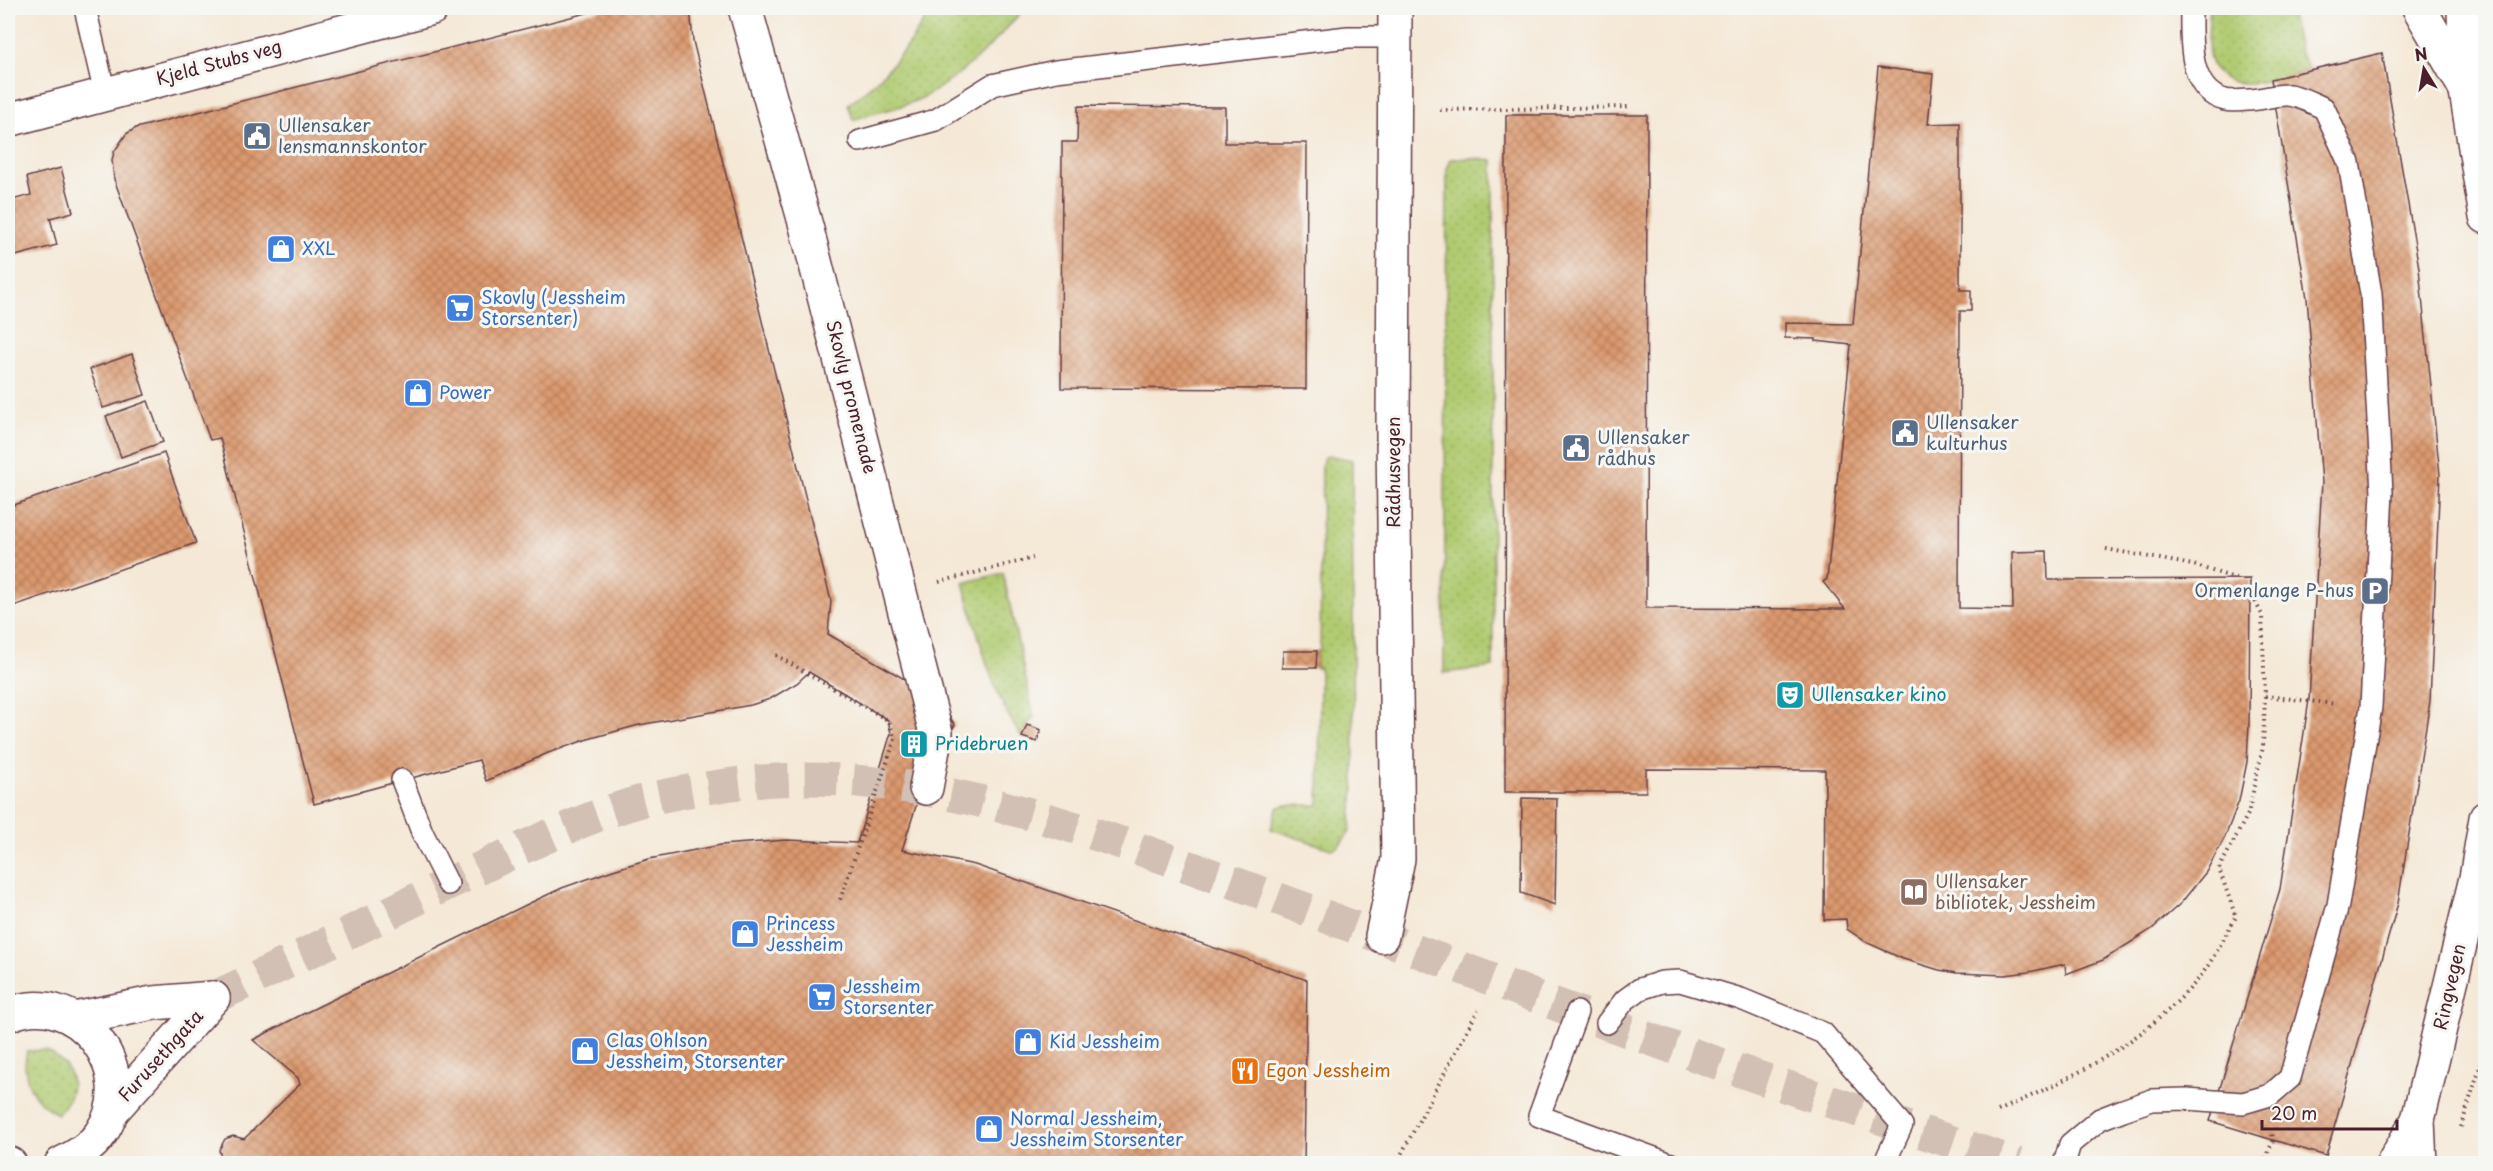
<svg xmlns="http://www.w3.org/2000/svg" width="2493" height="1171" font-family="'Playpen Sans',sans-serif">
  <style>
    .grass { fill: url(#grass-dots); stroke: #7d754e; stroke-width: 1.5 }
    .building { fill: url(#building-cross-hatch) }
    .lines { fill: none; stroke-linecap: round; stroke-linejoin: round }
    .street-tunnel { stroke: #d3c0b4; stroke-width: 33; stroke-dasharray: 33 16; stroke-linecap: butt }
    .lane-casing { stroke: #643d45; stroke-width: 24 }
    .street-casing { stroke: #643d45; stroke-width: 36 }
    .secondary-casing { stroke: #643d45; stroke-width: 36 }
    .path { stroke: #643d45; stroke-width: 4; stroke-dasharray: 1.5 4.5; stroke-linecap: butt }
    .lane { stroke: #fff; stroke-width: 21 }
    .street { stroke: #fff; stroke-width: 33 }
    .secondary { stroke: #fff; stroke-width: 33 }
    .path-bridge { stroke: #643d45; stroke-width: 4; stroke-dasharray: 1.5 4.5; stroke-linecap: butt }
    .labels { text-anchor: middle; stroke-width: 6; stroke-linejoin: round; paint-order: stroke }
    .street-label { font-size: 18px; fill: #4a1f2b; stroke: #f6f6f2 }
    .service-label { font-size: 18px; fill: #4e5e75; stroke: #f6f6f2; text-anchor: start }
    .shop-label { font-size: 18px; fill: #366cbe; stroke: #f6f6f2; text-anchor: start }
    .culture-label { font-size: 18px; fill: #0d838f; stroke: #f6f6f2; text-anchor: start }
    .education-label { font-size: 18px; fill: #785e54; stroke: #f6f6f2; text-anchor: start }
    .food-label { font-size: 18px; fill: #c56008; stroke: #f6f6f2; text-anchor: start }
  </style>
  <defs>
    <pattern id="grass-dots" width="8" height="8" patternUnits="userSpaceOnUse" patternTransform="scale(1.5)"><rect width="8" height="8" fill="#b0cb71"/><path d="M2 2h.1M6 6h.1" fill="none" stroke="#99ae62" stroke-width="1.8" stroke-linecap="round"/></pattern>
    <pattern id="building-cross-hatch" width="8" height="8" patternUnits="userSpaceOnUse" patternTransform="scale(1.5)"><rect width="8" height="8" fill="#db996e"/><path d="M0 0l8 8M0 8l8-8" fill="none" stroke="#b47c5b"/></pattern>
  </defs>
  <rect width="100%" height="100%" fill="#f6f6f2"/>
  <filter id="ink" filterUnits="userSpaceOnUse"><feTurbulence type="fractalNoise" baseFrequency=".0167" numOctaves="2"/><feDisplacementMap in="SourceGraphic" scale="12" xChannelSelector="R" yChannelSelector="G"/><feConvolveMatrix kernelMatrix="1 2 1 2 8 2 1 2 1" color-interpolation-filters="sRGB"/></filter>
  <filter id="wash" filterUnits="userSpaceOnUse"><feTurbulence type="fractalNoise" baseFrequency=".008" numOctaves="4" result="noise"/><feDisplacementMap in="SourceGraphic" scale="24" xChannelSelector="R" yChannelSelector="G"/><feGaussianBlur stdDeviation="1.35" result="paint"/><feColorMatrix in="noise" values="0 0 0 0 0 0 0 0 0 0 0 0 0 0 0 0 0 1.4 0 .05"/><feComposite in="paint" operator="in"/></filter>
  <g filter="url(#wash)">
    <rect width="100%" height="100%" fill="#f5e8d6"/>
    <!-- grass -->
    <g class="grass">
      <path d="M932,8H1025C996,41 963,76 924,97C902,108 876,112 853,120L848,104C884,80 911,44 932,8Z"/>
      <path d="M2210,8H2289L2300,52L2309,70C2281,77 2222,101 2210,59C2206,44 2209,23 2210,8Z"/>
      <path d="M1473,158L1493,160V667L1444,673L1447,169L1451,159Z"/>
      <path d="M1332,456L1352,460L1354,788L1350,832L1338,847L1331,849L1271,829L1277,808L1285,805H1319L1320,668H1316L1317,651H1320L1322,464L1324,457Z"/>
      <path d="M1003,573L1034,717L1027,725L1022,737C990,693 979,634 963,583Z"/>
      <path d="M45,1050C74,1065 81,1089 58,1114C33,1103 20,1077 27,1051Z"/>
    </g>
    <g id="blocks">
      <!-- building -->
      <g class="building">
        <path d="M606,8H690L693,41L831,601L828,634L911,683H928L955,725L932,756L902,850L975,865L1307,980L1304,1164H219L222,1160L219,1150L225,1139L233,1136L244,1139L300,1084L298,1078L253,1040L301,1015L530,903L562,888L613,870L649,859L721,845L786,840L857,843L891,733L888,720L809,672L797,683L770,699L751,705L639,725L588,739L548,753L486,781L479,760L314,804L220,438L210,440L114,179L112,160L114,152L126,134L136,128Z"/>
        <path d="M2382,53L2419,268L2440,475L2430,701L2398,903L2326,1156L2210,1121L2280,889L2309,700L2322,482L2307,298L2271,79Z"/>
        <path d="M1878,67L1933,74L1928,124L1960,123V290H1971V311H1960L1959,608L2013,609L2012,552L2047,551L2048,580L2250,579L2249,723L2247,762L2239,801L2225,837L2206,872L2181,903L2152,929L2103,960L2066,974L2065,964L2029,972L2005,975L1957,973L1939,970L1903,959L1866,942L1847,929L1846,919L1824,920L1825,770L1646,769V792H1505L1506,115H1647L1646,608L1845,609L1823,582L1827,579L1851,345L1816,341V339L1785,338V323L1853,324Z"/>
        <path d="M1078,106L1225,107V143H1307L1306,389L1061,388L1062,142H1077Z"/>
        <path d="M61,168L73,212L50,218L57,245L8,258V201L31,195L27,177Z"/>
        <path d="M132,354L145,395L103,408L90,369Z"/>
        <path d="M148,401L163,442L121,457L106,416Z"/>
        <path d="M164,453L196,543L8,608V507Z"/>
        <path d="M1283,651H1317L1316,668H1282Z"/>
        <path d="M1027,725L1041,730L1037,742L1022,737Z"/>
        <path d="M1522,798L1557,799L1555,905L1521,893Z"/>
      </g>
    </g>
  </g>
  <g filter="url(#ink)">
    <use href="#blocks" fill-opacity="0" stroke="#643d45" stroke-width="1.5"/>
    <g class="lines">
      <!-- street-tunnel -->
      <path class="street-tunnel" d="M213,998C285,964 357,929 429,893C492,863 556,829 622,807C655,796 692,790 726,785C894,760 1056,819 1212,875C1330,917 1446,962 1563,1007C1712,1064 1866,1113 2018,1164"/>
      <!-- lane casing -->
      <g class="lane-casing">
        <g id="lane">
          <path d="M85,8L105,94"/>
          <path d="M860,141L936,120L992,85L1056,71L1348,37H1395"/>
          <path d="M402,780L422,832L448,884"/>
          <path d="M1577,1012L1539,1116L1671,1164"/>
          <path d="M1607,1023L1625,1000L1640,989L1662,982L1680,981L1741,999L1823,1033L1902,1125L1884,1164"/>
          <path d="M2064,1164L2070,1144L2100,1119L2123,1110L2152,1100L2186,1099L2243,1103L2270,1095L2290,1078L2338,905L2371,707L2382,492L2371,294L2349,163L2324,108C2313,104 2300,96 2289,95C2276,94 2261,100 2248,100C2241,100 2232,102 2225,100C2187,91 2191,36 2191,8"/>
        </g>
      </g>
      <!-- street casing -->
      <g class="street-casing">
        <g id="street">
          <path d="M745,8L806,226L936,733L926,788"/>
          <path d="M8,120L432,8"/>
          <path d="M1382,936L1398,859L1393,434L1395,8"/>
          <path d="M75,1019L153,1003L213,998"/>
          <path d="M112,1111L213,998"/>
        </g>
      </g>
      <!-- secondary casing -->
      <g class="secondary-casing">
        <g id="secondary">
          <path d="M2419,8L2464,86"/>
          <path d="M2464,8L2466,91L2486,217"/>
          <path d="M8,1015C77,984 143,1072 101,1133C91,1148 76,1156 61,1164"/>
          <path d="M8,1163L10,1164"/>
          <path d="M2393,1164L2418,1120"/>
          <path d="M2420,1164L2418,1120L2476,878L2486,818"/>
        </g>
      </g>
      <!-- path -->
      <g class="path">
        <path d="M1678,10L1681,8"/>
        <path d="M1452,11V8"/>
        <path d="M1440,110L1629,107"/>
        <path d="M2106,549L2193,565L2238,579"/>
        <path d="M939,582L1033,558"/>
        <path d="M2265,696L2336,704"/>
        <path d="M1998,1111C2072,1078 2140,1045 2194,984C2211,965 2223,939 2236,917L2219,869L2248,814L2263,747L2265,696L2262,615L2250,591"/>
        <path d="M2461,1127L2486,1048"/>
        <path d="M1396,1164L1478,1010"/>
        <path d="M2263,1164L2273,1141L2272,1131"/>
      </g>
      <!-- lane -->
      <use href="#lane" class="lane"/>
      <!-- street -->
      <use href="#street" class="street"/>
      <!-- secondary -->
      <use href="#secondary" class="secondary"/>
      <!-- path-bridge -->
      <path class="path-bridge" d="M776,655L889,721L895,739L840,900"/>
    </g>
  </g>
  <!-- icons -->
  <defs>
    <g id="civic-square" transform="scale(1.5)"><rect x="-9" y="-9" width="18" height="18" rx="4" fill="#5c6f8a" stroke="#f6f6f2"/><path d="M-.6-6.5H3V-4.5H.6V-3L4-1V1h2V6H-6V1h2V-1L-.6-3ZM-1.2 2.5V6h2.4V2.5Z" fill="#fff"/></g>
    <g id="shop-square" transform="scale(1.5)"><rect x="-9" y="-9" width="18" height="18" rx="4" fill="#3f7fe0" stroke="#f6f6f2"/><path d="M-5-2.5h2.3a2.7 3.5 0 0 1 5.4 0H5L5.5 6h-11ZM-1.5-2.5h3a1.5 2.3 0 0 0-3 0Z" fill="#fff"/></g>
    <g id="supermarket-square" transform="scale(1.5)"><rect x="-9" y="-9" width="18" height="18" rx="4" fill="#3f7fe0" stroke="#f6f6f2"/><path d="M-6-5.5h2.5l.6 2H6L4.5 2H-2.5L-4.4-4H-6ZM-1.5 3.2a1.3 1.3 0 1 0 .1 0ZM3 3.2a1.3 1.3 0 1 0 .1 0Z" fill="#fff"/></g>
    <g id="parking-square" transform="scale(1.5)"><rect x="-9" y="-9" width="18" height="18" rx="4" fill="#5c6f8a" stroke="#f6f6f2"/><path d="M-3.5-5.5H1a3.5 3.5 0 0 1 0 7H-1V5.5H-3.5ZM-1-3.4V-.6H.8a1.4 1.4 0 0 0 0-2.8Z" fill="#fff"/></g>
    <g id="theatre-square" transform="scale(1.5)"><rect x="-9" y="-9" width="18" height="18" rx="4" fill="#0f9aa8" stroke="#f6f6f2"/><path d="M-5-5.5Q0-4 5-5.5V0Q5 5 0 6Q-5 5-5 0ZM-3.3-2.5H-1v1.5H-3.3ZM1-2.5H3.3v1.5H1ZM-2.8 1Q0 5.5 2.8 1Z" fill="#fff"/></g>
    <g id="building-square" transform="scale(1.5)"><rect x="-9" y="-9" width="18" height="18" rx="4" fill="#0f9aa8" stroke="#f6f6f2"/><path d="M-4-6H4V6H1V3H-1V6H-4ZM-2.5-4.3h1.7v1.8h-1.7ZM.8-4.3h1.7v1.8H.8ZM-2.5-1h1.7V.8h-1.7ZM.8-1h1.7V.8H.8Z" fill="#fff"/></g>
    <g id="library-square" transform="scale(1.5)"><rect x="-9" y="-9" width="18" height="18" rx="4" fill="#8d6e63" stroke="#f6f6f2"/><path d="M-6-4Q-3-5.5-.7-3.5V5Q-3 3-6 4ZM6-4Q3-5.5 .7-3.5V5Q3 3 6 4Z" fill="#fff"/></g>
    <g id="restaurant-square" transform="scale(1.5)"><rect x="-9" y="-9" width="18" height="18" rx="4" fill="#e8710a" stroke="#f6f6f2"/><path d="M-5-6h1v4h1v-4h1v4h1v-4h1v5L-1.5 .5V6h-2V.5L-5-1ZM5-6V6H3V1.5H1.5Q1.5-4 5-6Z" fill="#fff"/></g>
  </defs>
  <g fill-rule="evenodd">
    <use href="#civic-square" x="257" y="136"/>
    <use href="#shop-square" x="281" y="249"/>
    <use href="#supermarket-square" x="460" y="308"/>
    <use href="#shop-square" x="418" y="393"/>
    <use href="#civic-square" x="1905" y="433"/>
    <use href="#civic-square" x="1576" y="448"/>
    <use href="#parking-square" x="2375" y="591"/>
    <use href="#theatre-square" x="1790" y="695"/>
    <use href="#building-square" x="914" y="744"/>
    <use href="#library-square" x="1914" y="892"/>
    <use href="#shop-square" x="745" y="934"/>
    <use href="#supermarket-square" x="822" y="997"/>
    <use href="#shop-square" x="1028" y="1042"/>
    <use href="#shop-square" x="585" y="1051"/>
    <use href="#restaurant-square" x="1245" y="1071"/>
    <use href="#shop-square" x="989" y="1129"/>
  </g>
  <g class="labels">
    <!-- street labels -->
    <g class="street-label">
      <text transform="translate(219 63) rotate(-15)" y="6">Kjeld Stubs veg</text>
      <text transform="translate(851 397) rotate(76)" y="6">Skovly promenade</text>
      <text transform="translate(1394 472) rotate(-90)" y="6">Rådhusvegen</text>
      <text transform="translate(2450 987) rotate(-77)" y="6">Ringvegen</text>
      <text transform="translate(161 1056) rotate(-48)" y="6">Furusethgata</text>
    </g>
    <!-- service labels -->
    <g class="service-label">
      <text x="278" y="132">Ullensaker<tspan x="278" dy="21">lensmannskontor</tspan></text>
      <text x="1926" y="429">Ullensaker<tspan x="1926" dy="21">kulturhus</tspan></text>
      <text x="1597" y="444">Ullensaker<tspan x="1597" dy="21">rådhus</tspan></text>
      <text x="2354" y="597" text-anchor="end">Ormenlange P-hus</text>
    </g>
    <!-- shop labels -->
    <g class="shop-label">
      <text x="302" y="255">XXL</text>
      <text x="481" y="304">Skovly (Jessheim<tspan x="481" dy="21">Storsenter)</tspan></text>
      <text x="439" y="399">Power</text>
      <text x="766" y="930">Princess<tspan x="766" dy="21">Jessheim</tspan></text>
      <text x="843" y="993">Jessheim<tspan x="843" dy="21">Storsenter</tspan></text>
      <text x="606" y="1047">Clas Ohlson<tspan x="606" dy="21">Jessheim, Storsenter</tspan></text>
      <text x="1049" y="1048">Kid Jessheim</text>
      <text x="1010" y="1125">Normal Jessheim,<tspan x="1010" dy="21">Jessheim Storsenter</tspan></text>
    </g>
    <!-- culture labels -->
    <g class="culture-label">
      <text x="1811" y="701">Ullensaker kino</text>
      <text x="935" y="750">Pridebruen</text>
    </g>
    <!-- education labels -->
    <g class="education-label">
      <text x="1935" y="888">Ullensaker<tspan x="1935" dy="21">bibliotek, Jessheim</tspan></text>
    </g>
    <!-- food labels -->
    <g class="food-label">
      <text x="1266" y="1077">Egon Jessheim</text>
    </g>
  </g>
  <!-- margin -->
  <rect width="2493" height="1171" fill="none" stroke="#f6f6f2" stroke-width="30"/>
  <!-- north arrow -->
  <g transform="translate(2424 69) rotate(349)" stroke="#f6f6f2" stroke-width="4.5" paint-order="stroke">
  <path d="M0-4.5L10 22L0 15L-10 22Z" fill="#4a1f2b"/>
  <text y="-9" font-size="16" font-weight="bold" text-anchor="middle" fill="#4a1f2b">N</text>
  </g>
  <!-- scale -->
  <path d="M2262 1120v9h135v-9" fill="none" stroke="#4a1f2b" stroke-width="3"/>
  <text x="2271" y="1120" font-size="18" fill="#4a1f2b" stroke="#f6f6f2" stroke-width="4.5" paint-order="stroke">20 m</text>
</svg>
